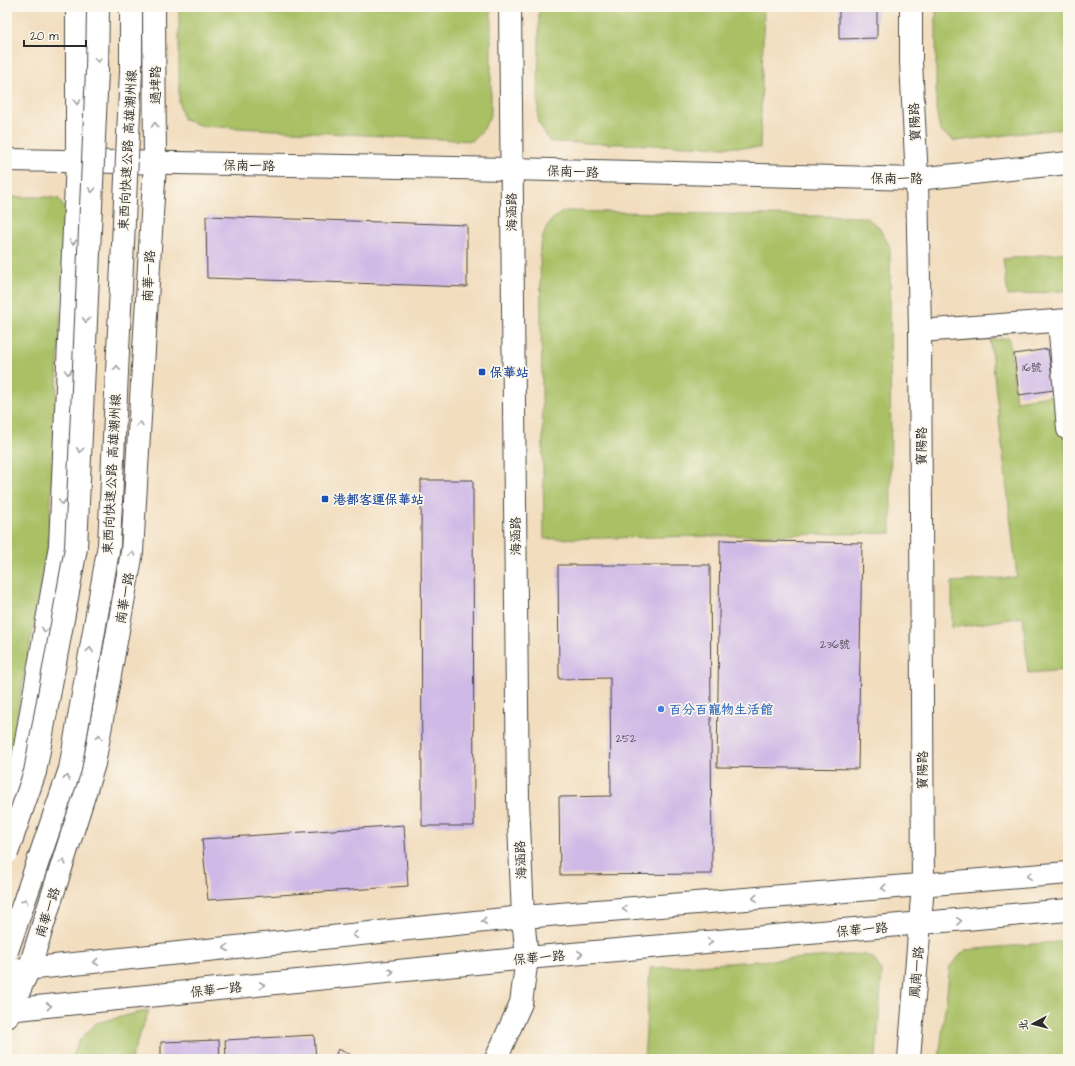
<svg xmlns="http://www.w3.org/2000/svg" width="1075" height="1066" font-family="'Architects Daughter','LXGW WenKai TC',sans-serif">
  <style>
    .green { fill: #a9c065; stroke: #6a7648 }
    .building { fill: #cfb9e6 }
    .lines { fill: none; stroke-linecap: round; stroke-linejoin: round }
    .minor-casing { stroke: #494641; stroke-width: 24 }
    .major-casing { stroke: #494641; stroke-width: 24 }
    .minor { stroke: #fff; stroke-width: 22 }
    .major { stroke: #fff; stroke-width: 22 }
    .highway-bridge-casing { stroke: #494641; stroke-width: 24; stroke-linecap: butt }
    .highway-bridge { stroke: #fff; stroke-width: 22 }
    .oneway { stroke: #a0a0a0 }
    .transit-dot { fill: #1a4fb4; stroke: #fbf7ec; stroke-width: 1.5 }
    .shop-dot { fill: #3f7fe0; stroke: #fbf7ec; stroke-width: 1.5 }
    .labels { text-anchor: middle; stroke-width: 3.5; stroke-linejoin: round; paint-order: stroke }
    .number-label { font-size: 11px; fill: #544e5a }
    .street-label { font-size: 13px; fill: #2b2b2b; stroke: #fbf7ec }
    .transit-label { font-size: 13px; font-weight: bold; fill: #164399; stroke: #fbf7ec; text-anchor: start }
    .shop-label { font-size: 13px; font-weight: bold; fill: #366cbe; stroke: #fbf7ec; text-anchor: start }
  </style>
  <rect width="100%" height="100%" fill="#fbf7ec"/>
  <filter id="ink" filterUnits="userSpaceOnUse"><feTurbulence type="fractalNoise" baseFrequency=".025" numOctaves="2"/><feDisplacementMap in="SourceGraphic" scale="8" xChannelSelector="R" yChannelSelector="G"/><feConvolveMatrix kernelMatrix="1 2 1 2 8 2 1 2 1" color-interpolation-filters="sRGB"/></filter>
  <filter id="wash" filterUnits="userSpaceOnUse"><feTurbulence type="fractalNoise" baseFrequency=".012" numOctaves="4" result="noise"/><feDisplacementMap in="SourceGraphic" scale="16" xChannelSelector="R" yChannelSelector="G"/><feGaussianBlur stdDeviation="0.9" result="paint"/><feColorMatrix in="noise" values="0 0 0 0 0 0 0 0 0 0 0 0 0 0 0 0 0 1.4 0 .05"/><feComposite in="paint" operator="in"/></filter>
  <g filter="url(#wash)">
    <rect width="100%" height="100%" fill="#f2ddbe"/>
    <!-- green -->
    <g class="green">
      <path d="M179,7H491V114L483,130L472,141L202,126L183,119L179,102Z"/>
      <path d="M539,7H764L760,148L550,142L538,122Z"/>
      <path d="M936,7H1068V128L955,141L940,131L936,108Z"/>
      <path d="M7,197H48L59,199L66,210L49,540L11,749L7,762Z"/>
      <path d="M565,211L865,217L878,226L890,247L891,533L544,539L540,248C545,228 546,221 565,211Z"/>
      <path d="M1068,252V290L1008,296L1003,259Z"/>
      <path d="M1009,338L1016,401L1060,394L1068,476V670L1028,673L1023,617L952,628V582L1017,577L990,340Z"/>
      <path d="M1068,941V1059H939L950,966L965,950Z"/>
      <path d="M864,954L874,959L882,972L876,1059H644L650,968Z"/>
      <path d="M149,1010L131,1059H72L78,1042L96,1023Z"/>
    </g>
    <g id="blocks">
      <!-- building -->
      <g class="building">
        <path d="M839,7H877V38L839,39Z"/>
        <path d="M206,216L467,225V287L207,278Z"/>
        <path d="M1048,349L1054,390L1019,395L1014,354Z"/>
        <path d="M421,480H473L474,826H422Z"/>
        <path d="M720,540L862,543L858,769L717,767Z"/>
        <path d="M558,565H710L712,874L560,875L559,797L611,796L610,678L559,679Z"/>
        <path d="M404,825L408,886L208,900L202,839Z"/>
        <path d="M314,1035L316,1059H226L225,1040Z"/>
        <path d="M219,1040L220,1059H161V1042Z"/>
        <path d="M338,1049L360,1059H334Z"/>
      </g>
    </g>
  </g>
  <g filter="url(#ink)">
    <use href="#blocks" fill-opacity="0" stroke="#494641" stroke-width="1"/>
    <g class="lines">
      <!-- minor casing -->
      <g class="minor-casing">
        <g id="minor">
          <path d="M7,160L510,169L917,179L1068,163"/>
          <path d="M1059,321L1068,429"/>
          <path d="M920,331L1068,320"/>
          <path d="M7,971L523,917L1068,873"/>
          <path d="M7,1010L527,958L1068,910"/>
          <path d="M496,1059L521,1003L527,958L523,917L518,800L510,7"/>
          <path d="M909,1059L923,885L920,331L917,179L911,62V7"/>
        </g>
      </g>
      <!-- major casing -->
      <g class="major-casing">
        <g id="major">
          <path d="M7,805L23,758L60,546L77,161V7"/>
          <path d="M7,1017L29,969L94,764L132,552L155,164L154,7"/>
        </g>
      </g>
      <!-- minor -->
      <use href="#minor" class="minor"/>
      <!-- major -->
      <use href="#major" class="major"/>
      <!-- highway-bridge casing -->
      <g class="highway-bridge-casing">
        <g id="highway-bridge">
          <path d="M7,853L35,772L76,548L97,70L98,7"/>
          <path d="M7,951L70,769L109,545L131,71V7"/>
        </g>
      </g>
      <!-- highway-bridge -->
      <use href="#highway-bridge" class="highway-bridge"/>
    </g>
    <!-- one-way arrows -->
    <defs><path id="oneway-chevron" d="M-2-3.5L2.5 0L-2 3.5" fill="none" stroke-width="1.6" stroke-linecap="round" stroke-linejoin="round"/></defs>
    <g class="oneway">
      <use href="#oneway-chevron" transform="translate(98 60) rotate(91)"/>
      <use href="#oneway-chevron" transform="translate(77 102) rotate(90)"/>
      <use href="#oneway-chevron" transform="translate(155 125) rotate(-90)"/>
      <use href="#oneway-chevron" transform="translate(92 190) rotate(93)"/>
      <use href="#oneway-chevron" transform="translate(73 242) rotate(92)"/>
      <use href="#oneway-chevron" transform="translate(86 320) rotate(93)"/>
      <use href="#oneway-chevron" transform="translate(117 368) rotate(-87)"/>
      <use href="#oneway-chevron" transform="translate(68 372) rotate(92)"/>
      <use href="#oneway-chevron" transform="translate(140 424) rotate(-87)"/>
      <use href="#oneway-chevron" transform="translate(80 450) rotate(93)"/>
      <use href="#oneway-chevron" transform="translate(62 502) rotate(92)"/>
      <use href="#oneway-chevron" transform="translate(132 554) rotate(-82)"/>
      <use href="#oneway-chevron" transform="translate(45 630) rotate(100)"/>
      <use href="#oneway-chevron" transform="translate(90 650) rotate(-80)"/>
      <use href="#oneway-chevron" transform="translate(99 737) rotate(-80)"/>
      <use href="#oneway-chevron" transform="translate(67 778) rotate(-71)"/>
      <use href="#oneway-chevron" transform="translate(63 862) rotate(-72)"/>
      <use href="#oneway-chevron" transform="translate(1029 876) rotate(175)"/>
      <use href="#oneway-chevron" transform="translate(884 888) rotate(175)"/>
      <use href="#oneway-chevron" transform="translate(755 898) rotate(175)"/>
      <use href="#oneway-chevron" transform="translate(25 901) rotate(-71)"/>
      <use href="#oneway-chevron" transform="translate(625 909) rotate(175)"/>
      <use href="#oneway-chevron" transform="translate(484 921) rotate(174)"/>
      <use href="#oneway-chevron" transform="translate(959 921) rotate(-5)"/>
      <use href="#oneway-chevron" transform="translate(355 935) rotate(174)"/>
      <use href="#oneway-chevron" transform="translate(710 942) rotate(-5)"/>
      <use href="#oneway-chevron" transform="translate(226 948) rotate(174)"/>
      <use href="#oneway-chevron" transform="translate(580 954) rotate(-5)"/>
      <use href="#oneway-chevron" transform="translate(96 962) rotate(174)"/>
      <use href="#oneway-chevron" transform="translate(391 972) rotate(-6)"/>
      <use href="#oneway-chevron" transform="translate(262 985) rotate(-6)"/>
      <use href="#oneway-chevron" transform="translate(49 1006) rotate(-6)"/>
    </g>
  </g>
  <!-- markers -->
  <g class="transit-dot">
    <rect x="478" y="368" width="8" height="8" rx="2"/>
    <rect x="321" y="495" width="8" height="8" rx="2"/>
  </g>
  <circle class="shop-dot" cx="661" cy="709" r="4"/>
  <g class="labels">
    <!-- number labels -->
    <g class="number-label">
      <text x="1032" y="371">16號</text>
      <text x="835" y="648">236號</text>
      <text x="626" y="742">252</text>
    </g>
    <!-- street labels -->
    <g class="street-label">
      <text transform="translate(155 85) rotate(-90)" y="5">過埤路</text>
      <text transform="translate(914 122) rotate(-93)" y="5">寶陽路</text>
      <text transform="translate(127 150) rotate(-87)" y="5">東西向快速公路 高雄潮州線</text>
      <text transform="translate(249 165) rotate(1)" y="5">保南一路</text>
      <text transform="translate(573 171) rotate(2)" y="5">保南一路</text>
      <text x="897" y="183">保南一路</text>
      <text transform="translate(511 212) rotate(-91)" y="5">海涵路</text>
      <text transform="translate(148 276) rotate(-87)" y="5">南華一路</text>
      <text transform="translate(921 446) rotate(-90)" y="5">寶陽路</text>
      <text transform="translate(111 474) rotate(-87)" y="5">東西向快速公路 高雄潮州線</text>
      <text transform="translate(515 536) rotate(-91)" y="5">海涵路</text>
      <text transform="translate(124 598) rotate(-80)" y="5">南華一路</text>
      <text transform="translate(922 770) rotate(-90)" y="5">寶陽路</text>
      <text transform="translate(520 860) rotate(-93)" y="5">海涵路</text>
      <text transform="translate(47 912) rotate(-72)" y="5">南華一路</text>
      <text transform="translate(862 929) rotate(-5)" y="5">保華一路</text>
      <text transform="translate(539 957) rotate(-5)" y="5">保華一路</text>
      <text transform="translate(916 972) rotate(-85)" y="5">鳳南一路</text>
      <text transform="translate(216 989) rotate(-6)" y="5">保華一路</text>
    </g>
    <!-- transit labels -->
    <g class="transit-label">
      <text x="490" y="377">保華站</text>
      <text x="333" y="504">港都客運保華站</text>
    </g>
    <!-- shop labels -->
    <g class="shop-label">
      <text x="669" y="714">百分百寵物生活館</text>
    </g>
  </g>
  <!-- margin -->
  <rect width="1075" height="1066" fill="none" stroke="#fbf7ec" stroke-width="24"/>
  <!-- north arrow -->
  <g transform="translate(1033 1024) rotate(263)" stroke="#fbf7ec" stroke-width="3" paint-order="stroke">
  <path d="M0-3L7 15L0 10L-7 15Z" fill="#2b2b2b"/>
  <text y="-6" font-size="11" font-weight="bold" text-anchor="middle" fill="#2b2b2b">北</text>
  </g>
  <!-- scale -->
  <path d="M24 40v6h62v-6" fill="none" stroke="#2b2b2b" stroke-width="2"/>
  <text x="30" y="40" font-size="12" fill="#2b2b2b" stroke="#fbf7ec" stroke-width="3" paint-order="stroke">20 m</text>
</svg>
